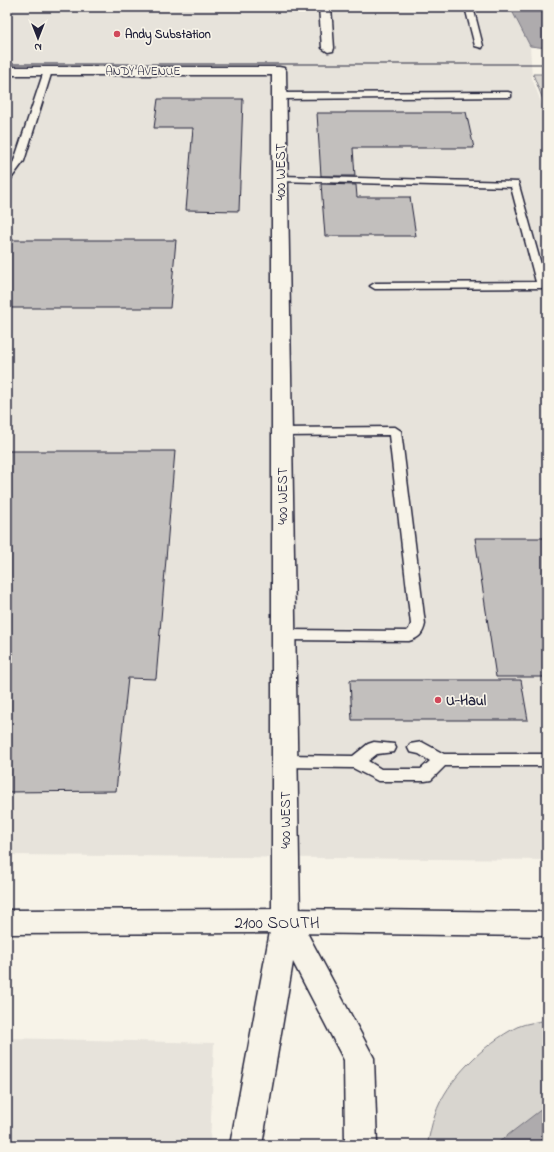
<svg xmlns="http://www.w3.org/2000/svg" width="554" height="1152" font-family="'Indie Flower',sans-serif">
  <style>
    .built { fill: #e7e3db }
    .green { fill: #d8d5cf; stroke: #7d7c85 }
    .water { fill: #aeabad; stroke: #76747f }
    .building { fill: #c2bfbd; stroke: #22223b }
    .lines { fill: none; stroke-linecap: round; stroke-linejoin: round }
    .service-casing { stroke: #22223b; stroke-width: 3 }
    .minor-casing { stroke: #22223b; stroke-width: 3 }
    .secondary-casing { stroke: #22223b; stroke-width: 3 }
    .motorway-casing { stroke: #22223b; stroke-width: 3 }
    .service { fill: #f7f3e8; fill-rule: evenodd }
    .minor { fill: #f7f3e8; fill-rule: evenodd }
    .secondary { fill: #f7f3e8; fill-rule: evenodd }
    .motorway { fill: #f7f3e8; fill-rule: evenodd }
    .tram { stroke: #22223b; stroke-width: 1 }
    .poi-dot { fill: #d1495b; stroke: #f7f3e8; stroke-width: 1.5 }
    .labels { text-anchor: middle; stroke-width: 3.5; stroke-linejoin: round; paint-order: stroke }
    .far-poi-label { font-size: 12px; font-weight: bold; fill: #22223b; stroke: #f7f3e8; text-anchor: start }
    .far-street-label { font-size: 12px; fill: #22223b; stroke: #f7f3e8 }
    .street-label { font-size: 14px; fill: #22223b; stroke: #f7f3e8 }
    .poi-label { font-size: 14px; font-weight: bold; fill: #22223b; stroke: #f7f3e8; text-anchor: start }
    .near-street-label { font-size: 17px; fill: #22223b; stroke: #f7f3e8 }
  </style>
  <rect width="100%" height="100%" fill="#f7f3e8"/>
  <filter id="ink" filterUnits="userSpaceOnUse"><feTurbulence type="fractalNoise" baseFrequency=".025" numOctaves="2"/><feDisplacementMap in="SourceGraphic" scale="8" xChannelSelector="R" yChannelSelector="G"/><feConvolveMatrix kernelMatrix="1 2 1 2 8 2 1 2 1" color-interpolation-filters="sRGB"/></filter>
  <g filter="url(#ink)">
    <!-- built -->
    <g class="built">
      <path d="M7,7H510L530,46L532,78L547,118V860L7,855Z"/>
      <path d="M7,1038L214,1043L210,1145H7Z"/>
    </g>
    <!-- green -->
    <g class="green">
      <path d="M533,74H547V110Z"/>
      <path d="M547,1020V1145H427C430,1135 431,1125 435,1115C446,1080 485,1043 517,1027C526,1023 538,1022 547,1020Z"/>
    </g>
    <!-- water -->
    <g class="water">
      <path d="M510,7H547V48L530,46Z"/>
      <path d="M547,1105V1145H495Z"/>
    </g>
    <!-- building -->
    <g class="building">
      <path d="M158,99H243L239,211L186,210L193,128H154Z"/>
      <path d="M346,112H466L474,148H353L355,176H321L317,113H346Z"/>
      <path d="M321,184L356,185L357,197H410L416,236H325Z"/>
      <path d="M7,240H176L170,308H7Z"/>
      <path d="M7,451H175L156,679L128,678L116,791L7,792Z"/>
      <path d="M475,538H547V677H496Z"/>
      <path d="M350,680H521L528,720H352Z"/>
    </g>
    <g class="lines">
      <!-- service casing -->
      <g class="service-casing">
        <g id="service">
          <path d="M465,7H473L483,46L482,48L475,46Z"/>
          <path d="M48,68L52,71L24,161L10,180L7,181V171L14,161L44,71Z"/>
          <path d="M508,92L511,93V97L279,99L275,96L279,93Z"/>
          <path d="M280,176L518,182L547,286L542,288L375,289L370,286L375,283L536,282L511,187L277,181L275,179L277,177Z"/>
          <path d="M395,427L401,431L425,624C423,634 419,638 409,641L283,640L278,639L276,635L278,631L283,630L407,631L409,629L411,624L389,435L282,436L276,432L282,428Z"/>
          <path d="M374,742L394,744L396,748L394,752L377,754L368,761L381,769H421L430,761L419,754L410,752L408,748L410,744L422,742L444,754H547V766H445L431,780L425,781H378L353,768L284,767L278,765L276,761L278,757L284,755L353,756L368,744Z"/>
        </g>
      </g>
      <!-- minor casing -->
      <g class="minor-casing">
        <g id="minor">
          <path d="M319,7H331L334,48L333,51L328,52L322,48Z"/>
          <path d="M7,67H279L284,68L286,71L300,921L296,930L286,933L276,930L272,921V75H7Z"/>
        </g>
      </g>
      <!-- secondary casing -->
      <g class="secondary-casing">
        <path id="secondary" d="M286,909L547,912V936L286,933L7,934V910Z"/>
      </g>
      <!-- motorway casing -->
      <g class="motorway-casing">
        <path id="motorway" d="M286,909L296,912L374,1058L377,1145H345L344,1060L293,962L262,1145H230L272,921L276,912Z"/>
      </g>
      <!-- service -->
      <use href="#service" class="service"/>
      <!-- minor -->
      <use href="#minor" class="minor"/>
      <!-- secondary -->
      <use href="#secondary" class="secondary"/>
      <!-- motorway -->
      <use href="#motorway" class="motorway"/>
      <!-- tram -->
      <path class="tram" d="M7,64H547"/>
    </g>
  </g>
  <!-- markers -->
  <g class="poi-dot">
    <circle cx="117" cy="34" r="4"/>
    <circle cx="438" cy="700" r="4"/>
  </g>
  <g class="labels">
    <!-- far-poi labels -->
    <g class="far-poi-label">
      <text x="125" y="38">Andy Substation</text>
    </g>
    <!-- far-street labels -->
    <g class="far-street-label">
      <text x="143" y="75">ANDY AVENUE</text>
    </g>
    <!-- street labels -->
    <g class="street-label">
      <text transform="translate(280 172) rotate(-90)" y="5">400 WEST</text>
      <text transform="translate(282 496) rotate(-90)" y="5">400 WEST</text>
      <text transform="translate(285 820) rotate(-90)" y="5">400 WEST</text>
    </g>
    <!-- poi labels -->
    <g class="poi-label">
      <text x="446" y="705">U-Haul</text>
    </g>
    <!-- near-street labels -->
    <g class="near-street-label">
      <text x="277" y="928">2100 SOUTH</text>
    </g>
  </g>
  <!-- margin -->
  <rect width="554" height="1152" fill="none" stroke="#f7f3e8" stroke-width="24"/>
  <rect x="12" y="12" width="530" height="1128" fill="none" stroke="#22223b" stroke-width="1.5" filter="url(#ink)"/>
  <!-- north arrow -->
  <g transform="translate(38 38) rotate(180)" stroke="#f7f3e8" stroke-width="3" paint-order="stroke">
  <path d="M0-3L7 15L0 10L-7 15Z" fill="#22223b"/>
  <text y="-6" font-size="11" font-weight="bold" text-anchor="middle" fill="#22223b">N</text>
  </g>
</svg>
